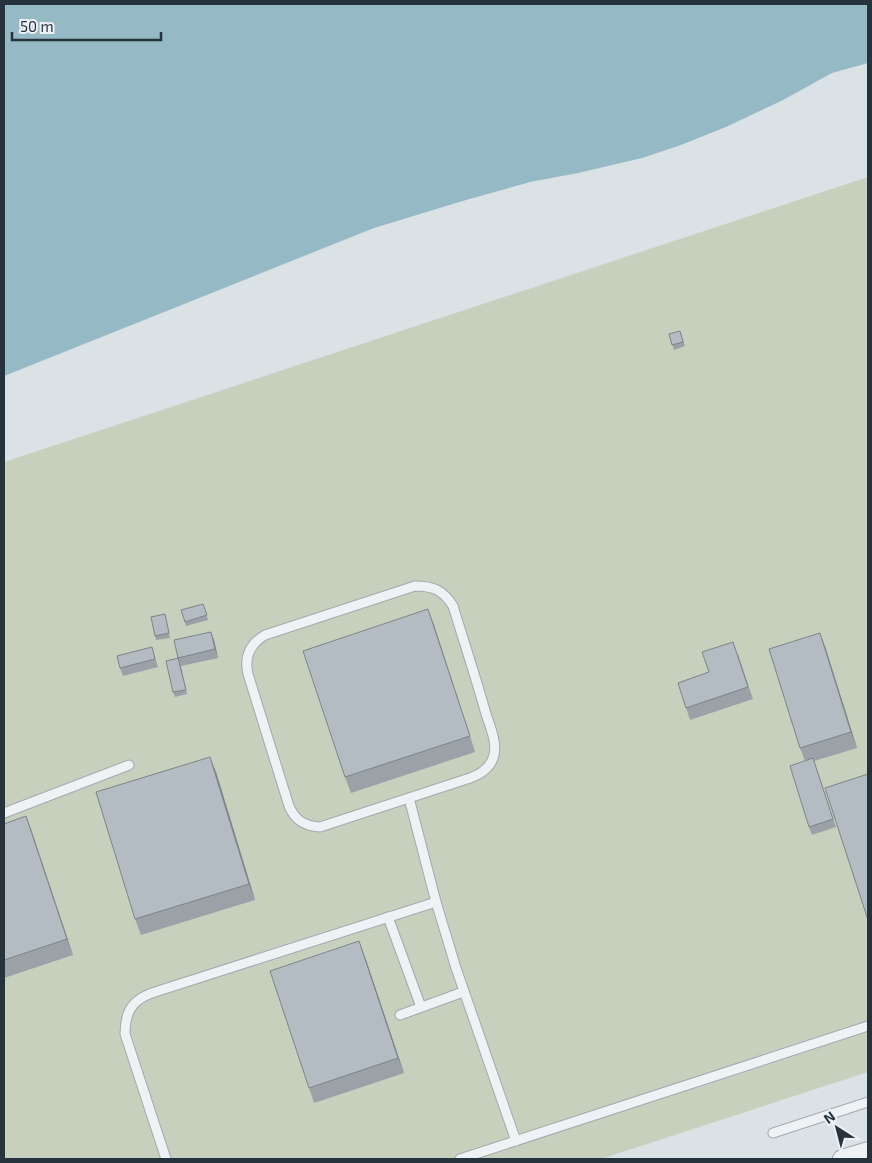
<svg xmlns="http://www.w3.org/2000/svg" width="872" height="1163" font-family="'Exo 2',sans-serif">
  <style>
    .green { fill: #c6d0bd }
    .water { fill: #96b9c6 }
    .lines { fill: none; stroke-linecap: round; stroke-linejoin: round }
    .lane-casing { stroke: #a1aab0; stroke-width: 11 }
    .street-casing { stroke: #a1aab0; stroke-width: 20 }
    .lane { stroke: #eef2f4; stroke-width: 9 }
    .street { stroke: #eef2f4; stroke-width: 18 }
    .wall { fill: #9aa2a7 }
    .shaded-wall { fill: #7d8488 }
    .building { fill: #b3bcc2; stroke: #7d8488 }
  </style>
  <rect width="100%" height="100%" fill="#dbe2e6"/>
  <!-- green -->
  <path class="green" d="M868,177V1072L601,1159H4V462Z"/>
  <!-- water -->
  <path class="water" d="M4,4H868V63L832,73L783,100L726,127L681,145L642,158L578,173L530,182L466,200L374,228L4,376Z"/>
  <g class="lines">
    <!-- lane casing -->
    <g class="lane-casing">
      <g id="lane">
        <path d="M415,586C433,586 443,590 453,606C464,642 476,678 486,714C490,726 497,742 494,755C491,768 481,774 470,778L320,827C304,826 295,820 289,806L248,674C244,657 250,644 265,635Z"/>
        <path d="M409,798L436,902L456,968L516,1141"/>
        <path d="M4,813L129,765"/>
        <path d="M388,917L421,1007"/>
        <path d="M400,1015L463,992"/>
        <path d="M773,1133L868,1102"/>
        <path d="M166,1159L125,1034C125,1009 134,998 158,991L436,902"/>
        <path d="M460,1159L868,1026"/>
      </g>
    </g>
    <!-- street casing -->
    <g class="street-casing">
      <path id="street" d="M842,1159L868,1151"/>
    </g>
    <!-- lane -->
    <use href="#lane" class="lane"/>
    <!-- street -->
    <use href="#street" class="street"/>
  </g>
  <!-- wall -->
  <g class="wall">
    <path d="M680,331L685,346L674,350L669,334Z"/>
    <path d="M203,604L208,620L186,626L181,610Z"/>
    <path d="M165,614L170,638L156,640L155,636Z"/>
    <path d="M434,625L475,752L351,793L345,777Z"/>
    <path d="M820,633L857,748L814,761L836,827L812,835L809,827L805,761L800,748Z"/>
    <path d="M214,640L218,658L181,666L187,694L175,697L173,692L178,658Z"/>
    <path d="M152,647L158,667L123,676L120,668Z"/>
    <path d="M738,654L753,699L690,720L678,683L709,672Z"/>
    <path d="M216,772L255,900L141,935L135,919Z"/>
    <path d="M26,816L73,955L4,978V824Z"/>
    <path d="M365,957L404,1073L314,1103L309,1088Z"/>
  </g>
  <!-- shaded-wall -->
  <g class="shaded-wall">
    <path d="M428,609L434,625L475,752L470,736Z"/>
    <path d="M211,632L214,640L218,658L215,649Z"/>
    <path d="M820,633L826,649L857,748L851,732Z"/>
    <path d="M210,757L216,772L255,900L249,884Z"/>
    <path d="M26,816L32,832L73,955L67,939Z"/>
    <path d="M359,941L365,957L404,1073L398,1058Z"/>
  </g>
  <!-- building -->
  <g class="building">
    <path d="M680,331L683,342L672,345L669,334Z"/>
    <path d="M203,604L207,615L185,622L181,610Z"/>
    <path d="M428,609L470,736L345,777L303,651Z"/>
    <path d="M165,614L169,633L155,636L151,617Z"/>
    <path d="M211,632L215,649L178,658L174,640Z"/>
    <path d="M820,633L851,732L800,748L769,649Z"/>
    <path d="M733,642L748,687L686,708L678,683L709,672L702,652Z"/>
    <path d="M152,647L155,659L120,668L117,656Z"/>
    <path d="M178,658L186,690L173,692L166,661L179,658Z"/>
    <path d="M210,757L249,884L135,919L96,792Z"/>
    <path d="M813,758L833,819L809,827L790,766Z"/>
    <path d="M868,774V920L825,788Z"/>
    <path d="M26,816L67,939L4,960V824Z"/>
    <path d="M359,941L398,1058L309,1088L270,971Z"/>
  </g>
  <!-- border -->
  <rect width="872" height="1163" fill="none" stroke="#26333c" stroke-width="10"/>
  <!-- north arrow -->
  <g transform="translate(837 1128) rotate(324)" stroke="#ebf1f4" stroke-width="4" paint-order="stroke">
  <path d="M0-4L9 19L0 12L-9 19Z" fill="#26333c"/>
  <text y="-8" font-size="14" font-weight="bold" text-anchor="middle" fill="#26333c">N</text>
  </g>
  <!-- scale -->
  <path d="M12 32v8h149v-8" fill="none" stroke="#26333c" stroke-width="2.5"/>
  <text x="20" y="32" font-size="15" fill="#26333c" stroke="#ebf1f4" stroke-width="4" paint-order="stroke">50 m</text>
</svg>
